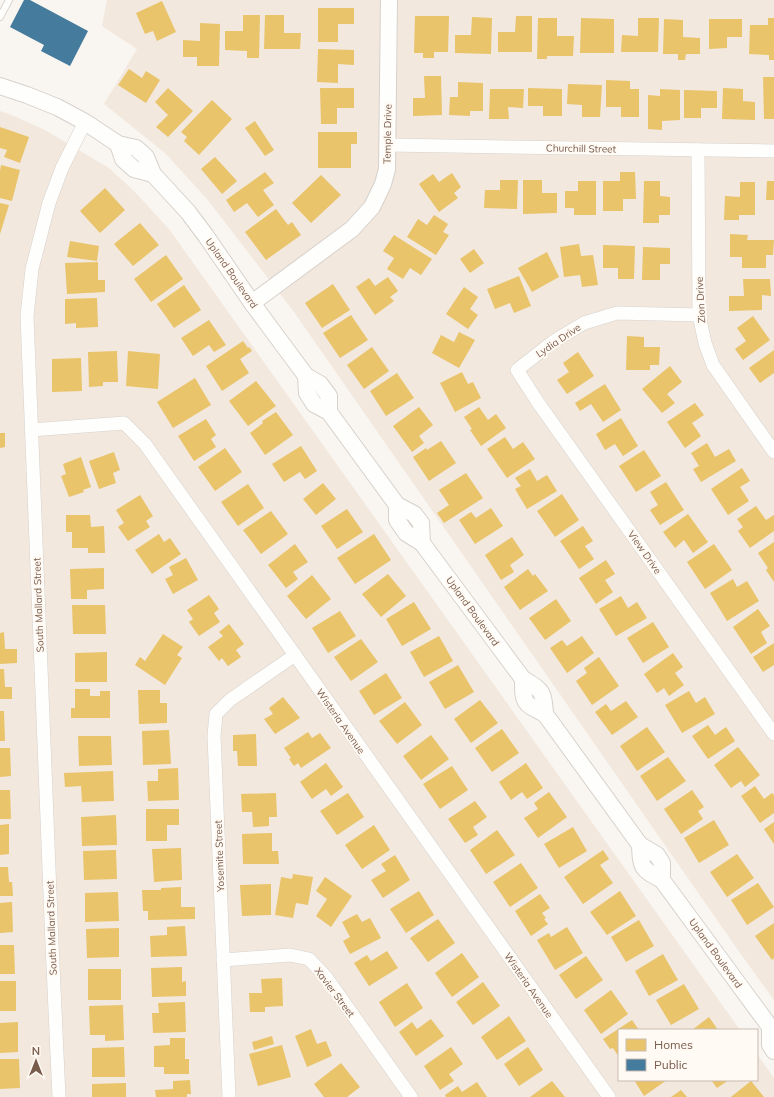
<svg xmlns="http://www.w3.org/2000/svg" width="774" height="1097" font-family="Mulish,sans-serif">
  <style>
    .residential { fill: #f2e8de }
    .homes { fill: #e9c46a }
    .public { fill: #457b9d }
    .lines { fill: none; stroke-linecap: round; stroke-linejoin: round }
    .service-casing { stroke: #d7d1cb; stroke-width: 8 }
    .minor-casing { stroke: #d7d1cb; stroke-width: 14 }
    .tertiary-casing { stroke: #d7d1cb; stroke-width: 18 }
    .service { stroke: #fefefd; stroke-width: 6 }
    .minor { stroke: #fefefd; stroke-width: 13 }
    .tertiary { stroke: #fefefd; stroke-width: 16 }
    .labels { text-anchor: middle; stroke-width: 4; stroke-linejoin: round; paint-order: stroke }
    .street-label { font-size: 10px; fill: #7a5c4d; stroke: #fffaf3 }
  </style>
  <rect width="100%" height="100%" fill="#f9f5f0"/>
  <!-- residential -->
  <g class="residential">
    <path d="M107,0H774V1000L740,953L294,312L207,199L165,153L104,104L137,49L102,26Z"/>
    <path d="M0,111L9,114L45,130L109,168L134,191L169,229L740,1030H619V1080H757V1054L774,1078V1097H0Z"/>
  </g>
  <!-- homes -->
  <g class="homes">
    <path d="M162,1L176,32L157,41L153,31L145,34L136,13Z"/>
    <path d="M318,8H354V24H338V42H318Z"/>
    <path d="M243,15H260L259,58H247V51L225,50V31H243Z"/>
    <path d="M265,15H284V33H301L300,49H264Z"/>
    <path d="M415,16H449L448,52H434V58H423V53H414Z"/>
    <path d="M516,16H532V52H498V32H515Z"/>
    <path d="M472,17L492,18L491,54L455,53V35H471Z"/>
    <path d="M538,18H557V36H574L573,56H547V59H537Z"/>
    <path d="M581,18L614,19V53H580Z"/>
    <path d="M638,18H659L658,52H621L622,35L638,36Z"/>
    <path d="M768,18H774V60H769V55L749,54L750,25H768Z"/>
    <path d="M664,19L683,20V37L700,38V54H686L685,60H678V54H663Z"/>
    <path d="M709,19H742V37H727V48L709,49Z"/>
    <path d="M200,23L220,24L219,66H197V57H183V40L200,41Z"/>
    <path d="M318,49L354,50V65L338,64V83L317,82Z"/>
    <path d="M129,69L142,78L146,71L160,80L146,103L118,85Z"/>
    <path d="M424,76H441L442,115L413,116V98H425Z"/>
    <path d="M763,77H774V119H764Z"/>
    <path d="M606,80L630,81V89H639V117H621V107H606Z"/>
    <path d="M458,82L483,83V111H470V116L449,115L450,97H458Z"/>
    <path d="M568,84L602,85L600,117H582V105L567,104Z"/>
    <path d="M168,88L193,111L168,137L156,127L168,115L155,102Z"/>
    <path d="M320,88H354V108H337V124H321Z"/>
    <path d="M528,88L562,89V116H543V106H528Z"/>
    <path d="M723,88L743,89V101L755,102V120L722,119Z"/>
    <path d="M490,89H524L523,108L508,107L509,119H489Z"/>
    <path d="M660,89L680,90V120L662,121V130L648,129V95L660,96Z"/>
    <path d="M684,90L717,91V108H701V118H684Z"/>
    <path d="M212,100L232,119L199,155L184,141L187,137L181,132Z"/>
    <path d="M255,121L274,150L265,156L245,128Z"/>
    <path d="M0,127L29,137L20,163L4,157L7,150L0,148Z"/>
    <path d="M318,132H357V144H351V168H318Z"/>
    <path d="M215,157L237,181L222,194L201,169Z"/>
    <path d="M1,165L20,170L12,201L0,198V171Z"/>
    <path d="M265,172L274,183L263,190L274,205L258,217L247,203L234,212L226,200Z"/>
    <path d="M620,172H635L636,199H623V211H603V181H620Z"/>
    <path d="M452,173L461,187L454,193L458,198L439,212L419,184L433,174L439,182Z"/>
    <path d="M321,175L341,195L311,223L292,203Z"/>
    <path d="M500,180H518L517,209L484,208L485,190H500Z"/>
    <path d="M523,180H542V193H557V213L523,214Z"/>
    <path d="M578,181H596V215H574V208H565V191H578Z"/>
    <path d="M644,181H660V196L670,197V215H659V223H643Z"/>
    <path d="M767,181H774V200H766Z"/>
    <path d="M740,182H755V215H739V220H724L725,196L740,197Z"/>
    <path d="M105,188L125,210L100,233L80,211Z"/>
    <path d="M0,203L9,205L0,234Z"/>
    <path d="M276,209L288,225L292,222L301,235L266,260L245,232Z"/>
    <path d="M434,215L448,224L443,232L449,235L436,255L407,237L418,219L427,225Z"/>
    <path d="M140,223L159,245L133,266L114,244Z"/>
    <path d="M730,234L748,235L747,240H774L773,255H766V268H742V257H730Z"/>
    <path d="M394,235L432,259L421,275L410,268L403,279L387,269L394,258L383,251Z"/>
    <path d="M70,241L99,246L97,261L67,257Z"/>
    <path d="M579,244L581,256L593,255L598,285L582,287L580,275L564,277L560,247Z"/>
    <path d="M603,245L635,246L634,279H618V268H603Z"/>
    <path d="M643,247L670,248V264H660V280H642Z"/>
    <path d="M474,249L484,263L470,273L460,259Z"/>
    <path d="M547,252L559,277L532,292L518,268Z"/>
    <path d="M166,255L183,279L151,302L134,279Z"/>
    <path d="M98,262V280H105V292L67,294L65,263Z"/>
    <path d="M519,276L531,306L514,313L510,303L495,309L487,289Z"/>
    <path d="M388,277L398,291L390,297L394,301L375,315L356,287L369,278L375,286Z"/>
    <path d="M743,279H770L771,296L762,295V310L729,311V296H744Z"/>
    <path d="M333,284L350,310L322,328L305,303Z"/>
    <path d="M184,285L201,310L174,328L157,304Z"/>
    <path d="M464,287L478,297L470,309L478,315L468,329L446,314Z"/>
    <path d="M97,298L98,327L76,328V323L65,324V299Z"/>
    <path d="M351,315L368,340L340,358L323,333Z"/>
    <path d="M753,316L770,340L743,360L735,349L746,341L737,328Z"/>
    <path d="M209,320L226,345L214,352L209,345L193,356L181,338Z"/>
    <path d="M459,332L475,340L459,368L432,353L441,335L454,342Z"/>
    <path d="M627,336L644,337V347H660L659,365H650V370H626Z"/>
    <path d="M243,341L248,348L249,347L252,351L240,359L249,373L222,391L206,366Z"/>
    <path d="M372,347L389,371L364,389L347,365Z"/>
    <path d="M774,350V373L760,383L749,368Z"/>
    <path d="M117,351L118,382H103V386L89,387L88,352Z"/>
    <path d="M128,351L160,354L158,389L126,386Z"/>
    <path d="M578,352L594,376L567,394L557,380L569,372L563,363Z"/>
    <path d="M81,358L82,391L52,392V359Z"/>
    <path d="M670,366L682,382L667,394L675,403L662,413L642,389Z"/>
    <path d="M462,372L468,384L473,382L481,398L455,412L440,383Z"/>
    <path d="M397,373L414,398L386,416L370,391Z"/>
    <path d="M195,378L211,405L173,428L157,402Z"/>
    <path d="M256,381L276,406L248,426L229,401Z"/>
    <path d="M605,384L621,410L603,422L591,404L580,411L575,403Z"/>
    <path d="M695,403L704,415L692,423L701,436L685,448L667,422Z"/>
    <path d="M419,407L433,425L419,436L424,443L412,452L393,426Z"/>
    <path d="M479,407L488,420L496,414L506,428L481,446L470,430L472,429L464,417Z"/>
    <path d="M276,412L293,435L265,455L250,433L263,423L262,421Z"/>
    <path d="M621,418L638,446L623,456L615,444L605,450L596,434Z"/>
    <path d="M206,419L216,435L211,439L216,447L194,461L178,436Z"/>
    <path d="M0,433H5V447L0,448Z"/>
    <path d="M505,437L513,449L523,442L535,459L507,478L487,449Z"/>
    <path d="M441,441L456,463L429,481L413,457L426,448L427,450Z"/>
    <path d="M707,443L715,457L729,449L736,461L701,482L693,469L699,466L691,453Z"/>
    <path d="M301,446L317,471L305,479L300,472L284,482L272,464Z"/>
    <path d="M225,448L242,472L215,491L198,467Z"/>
    <path d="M644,450L661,476L636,492L619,466Z"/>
    <path d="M114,452L120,470L113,473L116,483L99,489L89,461Z"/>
    <path d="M81,457L91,487L83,490L84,492L69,497L61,476L66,474L63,464Z"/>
    <path d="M742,468L750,481L740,487L749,501L728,515L711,489Z"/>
    <path d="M530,469L537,481L547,475L557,491L527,509L515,489L521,486L515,478Z"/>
    <path d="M466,473L483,498L444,523L437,513L449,505L439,490Z"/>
    <path d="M666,482L684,510L660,525L650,510L658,505L650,492Z"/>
    <path d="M323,483L336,499L316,515L303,499Z"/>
    <path d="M248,484L264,508L238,526L221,502Z"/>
    <path d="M562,494L579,520L555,537L537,511Z"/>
    <path d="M140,495L153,516L146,521L150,527L128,541L118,527L124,523L116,510Z"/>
    <path d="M756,506L766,520L774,515V531L750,548L738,531L743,527L737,519Z"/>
    <path d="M491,508L503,526L475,544L459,520L471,512L476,518Z"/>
    <path d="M347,509L363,532L337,549L321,526Z"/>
    <path d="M271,511L288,534L261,554L243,530Z"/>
    <path d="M688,514L708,542L693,553L684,540L675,548L663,532Z"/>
    <path d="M66,515H90L91,527L104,526L105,553H88V548H72V532H66Z"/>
    <path d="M583,526L593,541L585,546L594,559L579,569L560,541Z"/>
    <path d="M159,534L164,542L170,538L181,554L152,574L135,550Z"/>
    <path d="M374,534L391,560L355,584L337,558Z"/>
    <path d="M512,537L524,555L510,565L514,572L501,580L485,555Z"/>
    <path d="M774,542V582L766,570L768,568L758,553Z"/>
    <path d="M295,544L308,562L293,572L298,579L286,588L268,565Z"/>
    <path d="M714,544L732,570L705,589L687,562Z"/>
    <path d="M186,558L198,580L173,594L165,579L173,575L169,567Z"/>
    <path d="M606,560L615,574L605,580L613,592L596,604L579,578Z"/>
    <path d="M104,568V589L87,590V599H71L70,569Z"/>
    <path d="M528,569L533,576L535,574L548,591L520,610L504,587Z"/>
    <path d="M388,574L406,596L381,617L362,594Z"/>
    <path d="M312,575L331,599L306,619L287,596Z"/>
    <path d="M733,579L737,587L747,581L759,601L727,621L710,593Z"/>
    <path d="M209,595L219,609L214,613L220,622L199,636L189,622L193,619L187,610Z"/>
    <path d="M621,596L628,608L637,602L647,618L616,636L599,609Z"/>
    <path d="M556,599L571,621L545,640L529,618Z"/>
    <path d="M414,602L431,629L402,646L386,619Z"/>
    <path d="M72,605H105L106,634H73Z"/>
    <path d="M758,609L770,626L761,632L767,643L751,654L733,627Z"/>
    <path d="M340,611L356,636L328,653L312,628Z"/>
    <path d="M653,622L669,647L643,663L627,638Z"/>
    <path d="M229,624L244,644L236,650L241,657L228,666L222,658L219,661L208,647L223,636L219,632Z"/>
    <path d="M4,632L5,649H17V663L0,664V633Z"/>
    <path d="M163,634L183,647L177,655L182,658L165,685L135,665L140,657L145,661Z"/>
    <path d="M439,636L453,661L424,677L410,652Z"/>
    <path d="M582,636L594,653L567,673L550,648L562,640L567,646Z"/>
    <path d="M361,639L378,662L351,681L334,657Z"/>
    <path d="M774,643V665L763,672L753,657Z"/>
    <path d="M107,652V682H75V653Z"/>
    <path d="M673,653L683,667L675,673L684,685L669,696L664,688L657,693L644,674Z"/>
    <path d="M599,657L619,686L592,705L576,681L587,673L584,668Z"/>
    <path d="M458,665L474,692L445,709L429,682Z"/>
    <path d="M0,669H4L5,687H12V699H0Z"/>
    <path d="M386,673L402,698L374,715L359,691Z"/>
    <path d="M75,689H90V696H100V691H110V718H71V708H75Z"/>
    <path d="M138,690H160V703H167V723L139,724Z"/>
    <path d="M689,691L696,703L705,697L715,714L682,733L665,705Z"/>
    <path d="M283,697L300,718L275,734L264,719L273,714L269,708Z"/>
    <path d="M480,700L498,723L471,743L454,719Z"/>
    <path d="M626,701L638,717L612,735L595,712L606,704L611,711Z"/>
    <path d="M405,702L422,725L397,744L379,721Z"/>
    <path d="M0,711H4L5,741H0Z"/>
    <path d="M708,725L715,735L726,727L735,741L708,759L692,736Z"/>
    <path d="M647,727L665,752L637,771L620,746Z"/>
    <path d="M502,729L519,753L492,772L475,748Z"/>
    <path d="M169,730L171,764L143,765L142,731Z"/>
    <path d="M308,732L312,738L320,733L331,748L301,768L298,763L294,766L289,759L291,758L284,748Z"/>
    <path d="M256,734L257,766H238L237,751H233V735Z"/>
    <path d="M431,735L449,759L421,780L403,756Z"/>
    <path d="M78,736H111L112,765L79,766Z"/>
    <path d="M738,747L760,775L745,787L741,781L731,788L714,765Z"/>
    <path d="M0,748H10L11,776L0,777Z"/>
    <path d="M668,757L686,781L657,801L640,776Z"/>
    <path d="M326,763L343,787L331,796L326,789L312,799L300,782Z"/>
    <path d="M526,763L543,788L527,799L522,792L511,800L499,782Z"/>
    <path d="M452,766L468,790L440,809L423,784Z"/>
    <path d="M178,768L179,800L148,801L147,781H158V769Z"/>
    <path d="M113,771L114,801L82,802L81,786L65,787L64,773Z"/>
    <path d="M755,786L764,799L772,793L774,795V813L760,823L741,796Z"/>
    <path d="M0,790H10L11,819H0Z"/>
    <path d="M692,790L704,807L698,811L703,819L681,834L664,809Z"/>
    <path d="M549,792L567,817L538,838L524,818L538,809L534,803Z"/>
    <path d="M276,793L277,817H269V826L253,827L252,812H242L241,794Z"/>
    <path d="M348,793L364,817L337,835L320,811Z"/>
    <path d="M475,801L487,817L473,827L478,835L465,843L448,819Z"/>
    <path d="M146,809H179V825H167V841H146Z"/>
    <path d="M116,815L117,845L82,846L81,817Z"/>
    <path d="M714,820L729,845L699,863L684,838Z"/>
    <path d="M774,822V844L764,829Z"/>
    <path d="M9,824V854L0,855V825Z"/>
    <path d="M374,825L390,850L362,869L345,845Z"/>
    <path d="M573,827L587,851L559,868L544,844Z"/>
    <path d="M497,830L515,855L486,874L470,850Z"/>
    <path d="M272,833V851H278L279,864H243L242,834Z"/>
    <path d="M181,848L182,880L154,882L152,849Z"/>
    <path d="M116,850L117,879L84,880L83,851Z"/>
    <path d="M603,850L609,859L600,865L613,883L583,904L564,877Z"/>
    <path d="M737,854L754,878L727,897L710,872Z"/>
    <path d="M395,855L410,880L383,898L371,880L386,871L381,864Z"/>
    <path d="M521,863L538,888L510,907L493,882Z"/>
    <path d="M0,867H8L9,882H12L13,896H0Z"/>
    <path d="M293,874L313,877L308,905L296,903L293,918L275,915L281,877L292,879Z"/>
    <path d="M325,877L352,896L331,927L316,916L327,899L316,891Z"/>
    <path d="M758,883L774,907L747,925L731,900Z"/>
    <path d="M271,884V915L242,916L240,885Z"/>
    <path d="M181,887V907H195V919L148,920V911H143L142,890H161V888Z"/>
    <path d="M419,891L434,915L406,933L390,909Z"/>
    <path d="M620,891L636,916L607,935L590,912Z"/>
    <path d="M118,892L119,921L85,922V893Z"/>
    <path d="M540,894L550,908L542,913L546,918L544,919L548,924L531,936L515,911Z"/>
    <path d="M12,902L13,932L0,933V903Z"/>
    <path d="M357,914L362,922L370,918L381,938L350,954L343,941L350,937L342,922Z"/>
    <path d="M438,919L455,943L428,962L410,938Z"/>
    <path d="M639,920L654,946L626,962L611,937Z"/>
    <path d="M774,923V958L772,960L755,936Z"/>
    <path d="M185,926L187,956L151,957L150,936L167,935V927Z"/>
    <path d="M567,927L583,953L555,970L537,940L549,933L551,937Z"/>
    <path d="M119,928V957L87,958L86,929Z"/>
    <path d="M0,945H14L15,974H0Z"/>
    <path d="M387,951L398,968L369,986L354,963L367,955L371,961Z"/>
    <path d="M462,953L479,977L452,997L435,973Z"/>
    <path d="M663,954L678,980L649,996L635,971Z"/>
    <path d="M586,956L603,980L576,999L559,975Z"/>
    <path d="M182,967V982L186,981V996L152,997L151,968Z"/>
    <rect x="88" y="969" width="33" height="31"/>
    <path d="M282,978L283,1006L265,1007V1012H250L249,993H262L261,979Z"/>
    <rect x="0" y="981" width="16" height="30"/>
    <path d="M483,982L500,1006L473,1025L456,1002Z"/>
    <path d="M407,983L423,1008L395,1027L379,1002Z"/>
    <path d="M684,984L699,1009L671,1025L656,1000Z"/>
    <path d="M611,990L628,1014L601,1034L584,1010Z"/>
    <path d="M185,1002L186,1032L153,1033L152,1013H159L158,1003Z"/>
    <path d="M123,1005L124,1040L105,1041V1035H90L89,1006Z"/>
    <path d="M509,1016L526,1041L497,1060L481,1037Z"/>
    <path d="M709,1017L718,1030H692Z"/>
    <path d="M431,1019L444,1036L416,1056L399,1032L412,1022L417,1029Z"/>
    <path d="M632,1020L639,1030H619V1057L613,1048L610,1049L603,1039Z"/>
    <path d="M18,1022V1052L0,1053V1023Z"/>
    <path d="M311,1029L317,1044L326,1041L332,1056L307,1067L295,1036Z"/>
    <path d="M272,1036L274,1044L254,1050L252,1042Z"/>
    <path d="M170,1038H185V1059H189V1074H164V1067H154V1046L170,1045Z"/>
    <path d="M282,1045L291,1077L258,1086L249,1054Z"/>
    <path d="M124,1047L125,1077H92V1048Z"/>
    <path d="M451,1047L463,1064L449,1074L454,1081L440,1090L424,1066Z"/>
    <path d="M528,1047L543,1070L519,1086L504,1064Z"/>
    <path d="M0,1059H19L20,1088L0,1089Z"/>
    <path d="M341,1063L360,1087L347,1097H324L314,1084Z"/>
    <path d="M190,1080L191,1094H187V1097H156L155,1090L173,1089V1081Z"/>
    <path d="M634,1080H667L644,1096Z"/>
    <path d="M711,1080H729L717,1088Z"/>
    <path d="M552,1081L565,1097H530Z"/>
    <path d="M751,1081L764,1097H731Z"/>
    <path d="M477,1082L487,1097H446L445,1095L458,1086L462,1092Z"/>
    <path d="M126,1083V1097H92V1084Z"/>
    <path d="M681,1090L687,1097H671Z"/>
  </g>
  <!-- public -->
  <path class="public" d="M24,0H30L88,31L70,66L41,51L44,45L10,27Z"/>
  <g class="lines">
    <!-- service casing -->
    <g class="service-casing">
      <path id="service" d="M0,17L9,0"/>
    </g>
    <!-- minor casing -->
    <g class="minor-casing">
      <g id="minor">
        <path d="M387,145L774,151"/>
        <path d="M698,150L699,315L705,343L713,365L774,452"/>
        <path d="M699,315L617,313L584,323L554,341L517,370L539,404L774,734"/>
        <path d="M31,430L124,423L145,444L609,1097"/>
        <path d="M223,960L290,955L309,959L326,977L411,1097"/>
        <path d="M59,1097L52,944L27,316L32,269L49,203L62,168L85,122"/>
        <path d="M229,1097L214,736L216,714L230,700L295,655"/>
      </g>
    </g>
    <!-- tertiary casing -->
    <g class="tertiary-casing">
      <g id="tertiary">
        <path d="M0,86L27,95L57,107L85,122L118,144L136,148L146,157L153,174L188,212L206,236L252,303L306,376L320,384L329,396V412"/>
        <path d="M118,144L123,159L134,169L153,174"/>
        <path d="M252,303L352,229L372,207L383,184L387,169L389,0"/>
        <path d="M306,376L307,393L314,404L329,412L397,505L414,514L421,523L422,543"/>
        <path d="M397,505V520L406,533L422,543L523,679C543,691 543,690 545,714"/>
        <path d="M523,679C523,704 523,703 545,714L640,845L657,855L662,863V880"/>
        <path d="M640,845C641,868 641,869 662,880L770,1027L774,1029"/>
        <path d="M770,1027V1045L774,1051"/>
      </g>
    </g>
    <!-- service -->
    <use href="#service" class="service"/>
    <!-- minor -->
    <use href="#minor" class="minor"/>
    <!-- tertiary -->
    <use href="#tertiary" class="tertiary"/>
  </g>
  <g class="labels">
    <!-- street labels -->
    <g class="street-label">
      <text transform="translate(387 134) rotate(-89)" y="4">Temple Drive</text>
      <text transform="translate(581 148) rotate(1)" y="4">Churchill Street</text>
      <text transform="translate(232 273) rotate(55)" y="4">Upland Boulevard</text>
      <text transform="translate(700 300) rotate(-93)" y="4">Zion Drive</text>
      <text transform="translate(558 340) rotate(-34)" y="4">Lydia Drive</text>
      <text transform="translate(645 552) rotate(55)" y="4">View Drive</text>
      <text transform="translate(38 605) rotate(-92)" y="4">South Mallard Street</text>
      <text transform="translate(473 611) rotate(54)" y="4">Upland Boulevard</text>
      <text transform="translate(341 721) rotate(55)" y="4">Wisteria Avenue</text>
      <text transform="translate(219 856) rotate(-92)" y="4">Yosemite Street</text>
      <text transform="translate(51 928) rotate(-92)" y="4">South Mallard Street</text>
      <text transform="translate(716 953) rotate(54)" y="4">Upland Boulevard</text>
      <text transform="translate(529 985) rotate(55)" y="4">Wisteria Avenue</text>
      <text transform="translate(335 992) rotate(53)" y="4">Xavier Street</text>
    </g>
  </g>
  <!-- legend -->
  <rect x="618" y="1029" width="140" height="52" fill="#fffaf3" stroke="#cabbb1"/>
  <rect x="626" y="1039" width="20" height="12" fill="#e9c46a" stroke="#cabbb1"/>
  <text x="654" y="1049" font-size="12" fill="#7a5c4d">Homes</text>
  <rect x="626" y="1059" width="20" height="12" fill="#457b9d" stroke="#cabbb1"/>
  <text x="654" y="1069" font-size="12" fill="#7a5c4d">Public</text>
  <!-- north arrow -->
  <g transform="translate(36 1061)" stroke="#fffaf3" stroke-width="3" paint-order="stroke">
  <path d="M0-3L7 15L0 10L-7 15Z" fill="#7a5c4d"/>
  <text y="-6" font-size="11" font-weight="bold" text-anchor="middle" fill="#7a5c4d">N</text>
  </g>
</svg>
